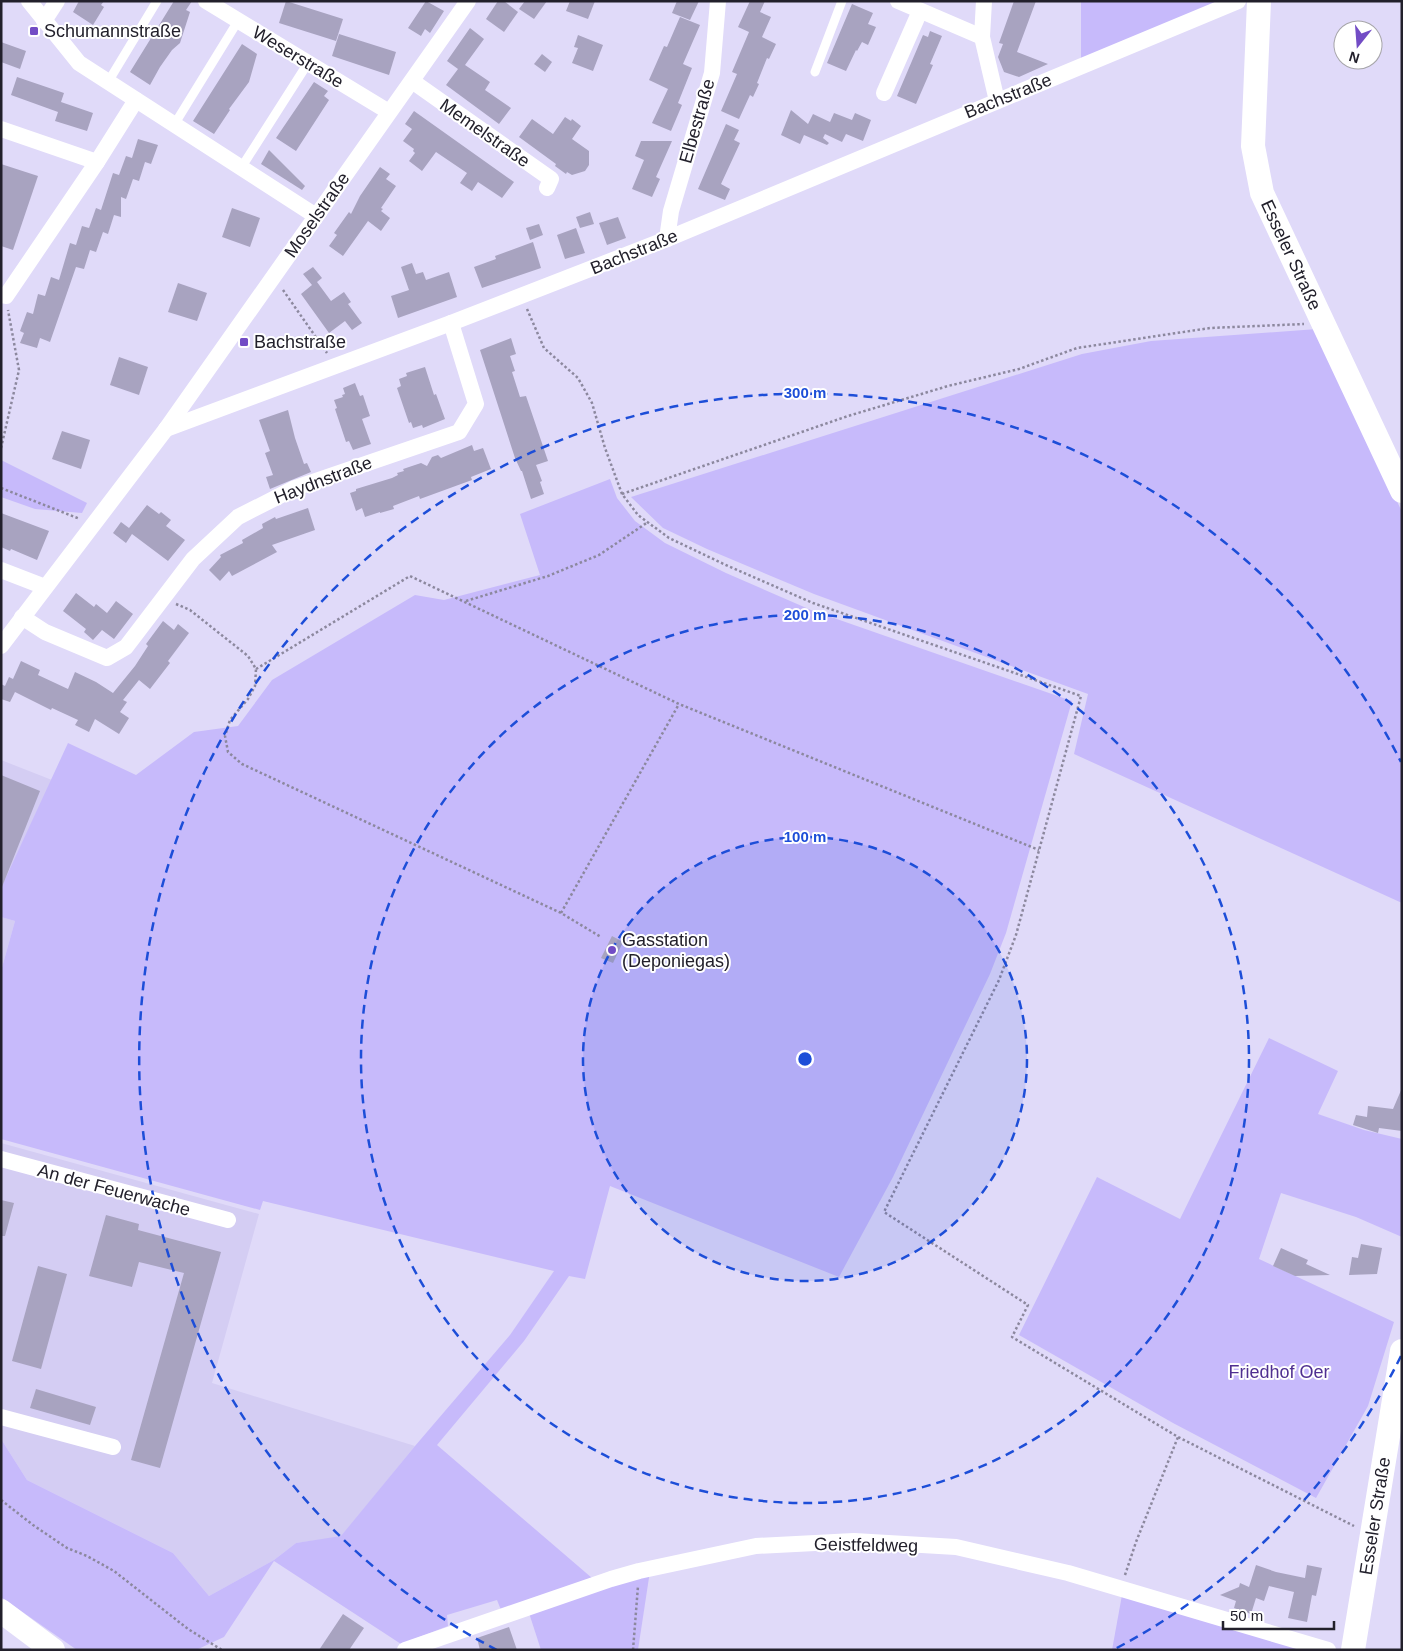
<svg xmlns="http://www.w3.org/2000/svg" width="1403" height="1651" font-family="Arial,sans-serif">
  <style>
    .built { fill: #d4cdf3 }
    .green { fill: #c7bafb }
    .building { fill: #a8a3c0 }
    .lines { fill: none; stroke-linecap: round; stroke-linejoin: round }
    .path { stroke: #8c889e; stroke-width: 2.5; stroke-dasharray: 2.5 2.5; stroke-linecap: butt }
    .service { stroke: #fff; stroke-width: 9 }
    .minor { stroke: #fff; stroke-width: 16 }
    .secondary { stroke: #fff; stroke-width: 24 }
    .ring { fill: none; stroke: #1d4ed8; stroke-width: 2.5; stroke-dasharray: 9 6 }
    .poi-dot { fill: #724cc5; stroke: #fff; stroke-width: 2 }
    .labels { text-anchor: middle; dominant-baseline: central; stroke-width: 4; stroke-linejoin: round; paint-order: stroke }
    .poi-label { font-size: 18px; fill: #22202b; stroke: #fff; text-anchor: start }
    .street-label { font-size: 18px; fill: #22202b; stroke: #fff }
    .park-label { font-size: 18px; fill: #4f2f91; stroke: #fff }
    .centre { fill: #1d4ed8; stroke: #fff; stroke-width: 2.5 }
    .ring-label { font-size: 15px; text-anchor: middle; font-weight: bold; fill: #1d4ed8; stroke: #fff; stroke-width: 4; stroke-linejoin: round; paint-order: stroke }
  </style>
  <rect width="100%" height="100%" fill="#e0daf9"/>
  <g class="built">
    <path d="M1,760L52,780L1,888Z"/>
    <path d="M1,917L15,921L1,971Z"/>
    <path d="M1,1143L259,1214L212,1383L415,1446L341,1537L296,1543L274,1560L209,1596L173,1553L27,1480L1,1439Z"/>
  </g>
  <g class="green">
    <path d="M1081,1H1222L1081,60Z"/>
    <path d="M1317,329L1402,512V903L1074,754L1088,694L814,594L707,549L663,528L631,497L1082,354L1151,341Z"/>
    <path d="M1,460L87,503L82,513L35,509L1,497Z"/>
    <path d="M610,479L617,498L635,521L665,543L726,573L811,610L1072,701L1006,933L990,974L893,1177L839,1277L610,1186L585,1279L569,1276L524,1341L437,1445L592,1578L501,1610L497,1600L447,1615L448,1626L401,1644L274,1561L224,1637L196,1650H77L1,1597V1439L27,1480L173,1553L209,1596L274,1560L296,1543L341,1536L415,1446L510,1335L554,1271L263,1201L260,1210L1,1139V971L15,921L1,917V888L68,743L136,775L194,732L238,726L272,680L415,595L444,600L540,575L520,514Z"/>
    <path d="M1269,1038L1338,1071L1318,1114L1364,1130L1402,1139V1237L1356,1217L1281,1193L1259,1259L1394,1322L1368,1406L1316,1498L1173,1423L1019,1335L1097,1177L1180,1219Z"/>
    <path d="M650,1571L638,1650H541L529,1613Z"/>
    <path d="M1122,1595L1305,1650H1112Z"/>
  </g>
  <g class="building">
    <path d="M79,1H104L101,5L104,7L93,25L73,12Z"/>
    <path d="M174,1H192L186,10L190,12L180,43L172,50L160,67L150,85L130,72Z"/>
    <path d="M286,1L343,19L336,41L279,23Z"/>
    <path d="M426,1L444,11L430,33L425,29L421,36L408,28Z"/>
    <path d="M498,1H504L518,12L504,32L486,19Z"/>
    <path d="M525,1H547L534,19L519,9Z"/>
    <path d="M570,1H595L588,19L566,11Z"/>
    <path d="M677,1H699L690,20L672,13Z"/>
    <path d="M750,1H765L760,12L771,17L762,37L776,44L769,59L767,58L757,83L759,84L753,97L750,95L739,119L721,111L737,74L732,72L749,32L738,27Z"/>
    <path d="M1014,1H1036L1017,52L1048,64L1019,77L1004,72L998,57L1003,44L999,43Z"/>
    <path d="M852,4L873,13L868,24L876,27L868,45L862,42L857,51L856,50L846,71L827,63Z"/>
    <path d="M680,17L700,25L683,64L692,68L678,103L682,105L671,131L652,123L668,89L649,80L664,46L667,47Z"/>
    <path d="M470,28L484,39L465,65L490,82L485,90L511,108L499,124L446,85L458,69L447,61Z"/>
    <path d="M930,31L942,36L930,64L933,65L916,104L897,96L923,35L928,37Z"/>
    <path d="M339,34L396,52L389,75L332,56Z"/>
    <path d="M578,35L603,45L593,71L572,63L578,48L574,47Z"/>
    <path d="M1,42L26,51L20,69L1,62Z"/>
    <path d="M242,44L257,54L249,82L229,109L230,110L214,134L193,121Z"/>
    <path d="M542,54L552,62L545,72L534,64Z"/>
    <path d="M17,77L64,93L61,102L93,113L87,131L55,121L58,112L11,95Z"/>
    <path d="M314,82L328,91L324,96L329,100L296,151L276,138Z"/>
    <path d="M791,110L808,124L813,114L830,122L834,113L852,120L855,113L871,120L863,141L846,134L842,142L825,134L823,138L829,143L827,145L804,135L800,144L781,135Z"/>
    <path d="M414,111L514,182L502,198L478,182L472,191L460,183L467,173L436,152L422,171L409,161L415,153L413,151L414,149L403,141L412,129L405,124Z"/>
    <path d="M565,117L571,121L572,119L581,126L572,139L589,151V165L585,171L572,175L567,172L566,174L555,166L556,164L519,137L532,119L553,134Z"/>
    <path d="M726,124L739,130L734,140L740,143L721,184L730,189L725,200L698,189Z"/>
    <path d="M138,139L158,145L151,164L145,162L139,181L133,179L126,199L121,197V217L114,215L108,234L103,232L96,252L90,250L84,269L76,267L50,342L40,338L37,348L20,343L24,333L20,331L27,312L33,314L38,294L45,296L51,277L59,280L70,243L76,245L82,226L89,228L96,208L101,210L113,173L119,175L126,156L132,158Z"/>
    <path d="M641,141H672L656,177L660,179L652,197L632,189L644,160L635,156Z"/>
    <path d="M269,150L305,186L302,190L261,164Z"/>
    <path d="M1,164L38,176L13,250L1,246Z"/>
    <path d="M380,167L390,174L386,179L396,186L381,208L383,209L381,211L390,218L381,231L368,221L343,256L329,246L337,235L334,233L349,212L351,214L360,196Z"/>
    <path d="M232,208L260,218L250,247L222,237Z"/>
    <path d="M590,212L594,224L580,228L576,217Z"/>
    <path d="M618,217L626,238L607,245L599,223Z"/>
    <path d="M539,224L543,235L530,240L526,228Z"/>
    <path d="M576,228L585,253L565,259L557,235Z"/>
    <path d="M533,242L541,268L482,288L474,267L496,259L495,256Z"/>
    <path d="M412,263L416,274L423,272L426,280L449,272L457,297L398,318L391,296L409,290L401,267Z"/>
    <path d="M313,267L322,278L317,282L331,301L344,292L351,302L348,304L362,323L352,330L345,321L329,333L301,294L312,285L303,274Z"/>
    <path d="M178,283L207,293L197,321L168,312Z"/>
    <path d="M511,338L516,354L510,356L515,371L512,372L520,397L526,396L548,461L536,465L542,481L540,482L544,494L531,499L522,471H521L515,458L480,350Z"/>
    <path d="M119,357L148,367L139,395L110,385Z"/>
    <path d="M425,367L434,395L436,394L445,419L423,428L422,425L413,428L411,422L409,423L397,388L401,386L399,379L407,376L406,373Z"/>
    <path d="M355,383L360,396L363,395L370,416L362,419L371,444L353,450L349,441L346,442L335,409L337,408L334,400L343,397L342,395L345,394L343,388Z"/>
    <path d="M288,410L295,438L304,464L307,463L311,472L270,489L266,477L273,475L265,453L270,451L259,420Z"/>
    <path d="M62,431L90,440L81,469L52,459Z"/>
    <path d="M472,445L474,451L483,448L491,469L471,477L472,480L420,499L419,496L393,506L394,509L380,513V512L365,517L362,508L356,511L350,493L356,491V489L392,478L398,475L397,473L404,471L403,469L421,463L427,466L432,457L438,455L441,458Z"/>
    <path d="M147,505L159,514L161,512L171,520L166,526L185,540L168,561L132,534L126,543L113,533L121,522L129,528Z"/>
    <path d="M308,508L315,530L272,545L277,552L232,576L229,571L220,581L209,570L221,557L220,555L243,543L242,540L263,528L262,524L275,517L276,519Z"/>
    <path d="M1,513L49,531L37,560L11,549L10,551L1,547Z"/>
    <path d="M76,593L94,607L96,604L107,613L116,601L133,614L114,639L102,630L93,640L84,632L86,629L63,611Z"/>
    <path d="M163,621L174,630L178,624L189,633L168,661L170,663L150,689L139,680L123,700L127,702L120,712L129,718L119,734L95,719L89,732L75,725L78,720L52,708L51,710L15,692L10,702L1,699V684L5,686L9,677L13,679L21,661L40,670L38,675L68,689L75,672L96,682L113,693L135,666L148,646L146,644Z"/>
    <path d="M1,775L40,791L2,887L1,886Z"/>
    <path d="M612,936L623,942L613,963L601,958Z"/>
    <path d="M1402,1088V1131L1379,1128L1378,1133L1353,1125L1356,1115L1367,1117L1368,1106L1393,1109Z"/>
    <path d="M1,1200L14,1203L5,1236H1Z"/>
    <path d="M106,1215L139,1224L138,1230L221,1252L160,1468L131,1460L184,1273L139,1262L132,1287L89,1276Z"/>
    <path d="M1361,1244L1382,1248L1377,1274L1349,1275L1352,1257L1358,1258Z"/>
    <path d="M1281,1248L1308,1260L1306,1264L1330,1275L1295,1276L1273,1266Z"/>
    <path d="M38,1266L67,1274L41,1369L12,1361Z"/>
    <path d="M36,1389L96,1407L90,1425L30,1408Z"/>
    <path d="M1256,1565L1276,1572L1305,1578L1307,1565L1322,1568L1316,1596L1312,1595L1307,1622L1288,1618L1294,1592L1269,1586L1264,1601L1256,1598L1251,1614L1234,1608L1236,1601L1220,1595L1239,1587L1240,1583L1249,1587Z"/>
    <path d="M343,1614L364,1628L349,1650H319Z"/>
    <path d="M509,1627L517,1650H480L477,1638Z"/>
  </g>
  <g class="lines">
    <g class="path">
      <path d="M283,290L327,353"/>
      <path d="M527,309L544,348L578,378L592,403L605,448L622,494L638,515L669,538L728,566L813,603L1081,696L1016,935L999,980L884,1212L1028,1305L1012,1337L1178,1437L1354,1526"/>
      <path d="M1,448L19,370L8,310"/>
      <path d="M1,488L80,519"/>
      <path d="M622,494L848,416L948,386L1019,369L1077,348L1210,328L1304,324"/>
      <path d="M466,601L548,576L599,555L648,522"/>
      <path d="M176,604L190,610L248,656L256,669L255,686L248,699L230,720L225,736L228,752L242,764L561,913L601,937"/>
      <path d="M256,669L410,576L679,704L1039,850"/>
      <path d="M561,913L679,704"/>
      <path d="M1,1500L33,1525L67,1548L87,1556L114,1571L188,1629L222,1650"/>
      <path d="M1125,1575L1136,1542L1178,1437"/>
      <path d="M633,1650L638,1586"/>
    </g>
    <g class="service">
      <path d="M815,72L842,1"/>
      <path d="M108,82L157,1"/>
      <path d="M174,125L238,21"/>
      <path d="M241,168L308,63"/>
    </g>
    <g class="minor">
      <path d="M29,1L79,63L316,216"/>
      <path d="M206,1L389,112"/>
      <path d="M898,1L982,37"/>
      <path d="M984,1L982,37L997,101"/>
      <path d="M44,21L57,1"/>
      <path d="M412,81L551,179L547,188"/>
      <path d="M884,93L920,11"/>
      <path d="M1,129L97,162"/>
      <path d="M667,239L671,211L712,73L718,1"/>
      <path d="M1,295L6,296L97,162L136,100"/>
      <path d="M166,429L451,323L667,239L1238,1"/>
      <path d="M1,570L45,587"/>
      <path d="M22,617L45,632L107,658L126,647L193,559L238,517L295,488L459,432L476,404L451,323"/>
      <path d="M1,646L166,429L468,1"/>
      <path d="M1,1159L228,1220"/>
      <path d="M1,1417L113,1447"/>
      <path d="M405,1650L611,1579L639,1571L756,1546L854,1541L956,1547L1068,1573L1328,1650"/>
    </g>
    <g class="secondary">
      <path d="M1259,1L1253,146L1262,193L1402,491"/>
      <path d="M1,1611L53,1650"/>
      <path d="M1353,1650L1402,1351"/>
    </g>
  </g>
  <circle cx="805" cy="1059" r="222" fill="#1d4ed8" fill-opacity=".12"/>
  <g class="ring">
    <circle cx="805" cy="1059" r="222"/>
    <circle cx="805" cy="1059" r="444"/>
    <path d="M1401 1356A666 666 0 0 1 1113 1650M497 1650A666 666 0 1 1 1401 762"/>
  </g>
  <g class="poi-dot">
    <rect x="29" y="26" width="10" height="10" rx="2.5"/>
    <rect x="239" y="337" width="10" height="10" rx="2.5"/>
    <circle cx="612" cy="950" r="5"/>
  </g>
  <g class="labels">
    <g class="poi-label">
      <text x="44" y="31">Schumannstraße</text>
      <text x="254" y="342">Bachstraße</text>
      <text x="622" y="940">Gasstation<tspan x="622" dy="21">(Deponiegas)</tspan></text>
    </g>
    <g class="street-label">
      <text transform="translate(298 57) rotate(31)">Weserstraße</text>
      <text transform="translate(1008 96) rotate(-22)">Bachstraße</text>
      <text transform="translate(697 121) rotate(-74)">Elbestraße</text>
      <text transform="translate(485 133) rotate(35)">Memelstraße</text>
      <text transform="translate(317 215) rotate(-55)">Moselstraße</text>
      <text transform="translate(634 252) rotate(-22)">Bachstraße</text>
      <text transform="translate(1291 255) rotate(65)">Esseler Straße</text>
      <text transform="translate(323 480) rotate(-21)">Haydnstraße</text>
      <text transform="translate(114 1190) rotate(15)">An der Feuerwache</text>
      <text transform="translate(1375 1516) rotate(-81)">Esseler Straße</text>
      <text transform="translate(866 1545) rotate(1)">Geistfeldweg</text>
    </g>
    <g class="park-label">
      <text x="1279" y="1372">Friedhof Oer</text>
    </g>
  </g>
  <circle cx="805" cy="1059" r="8" class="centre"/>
  <g class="ring-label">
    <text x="805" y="398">300 m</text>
    <text x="805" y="620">200 m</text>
    <text x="805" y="842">100 m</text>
  </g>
  <rect width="1403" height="1651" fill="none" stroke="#22202b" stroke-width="5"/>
  <g transform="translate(1358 45) rotate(197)"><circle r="24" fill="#ffffff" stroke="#a7a6aa"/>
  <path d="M0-4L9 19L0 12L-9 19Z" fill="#724cc5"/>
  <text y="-8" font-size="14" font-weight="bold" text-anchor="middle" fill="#22202b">N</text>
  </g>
  <path d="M1223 1621v8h111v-8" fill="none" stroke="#22202b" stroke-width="2.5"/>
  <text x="1230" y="1621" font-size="15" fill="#22202b" stroke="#ffffff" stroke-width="4" paint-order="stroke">50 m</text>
</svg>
